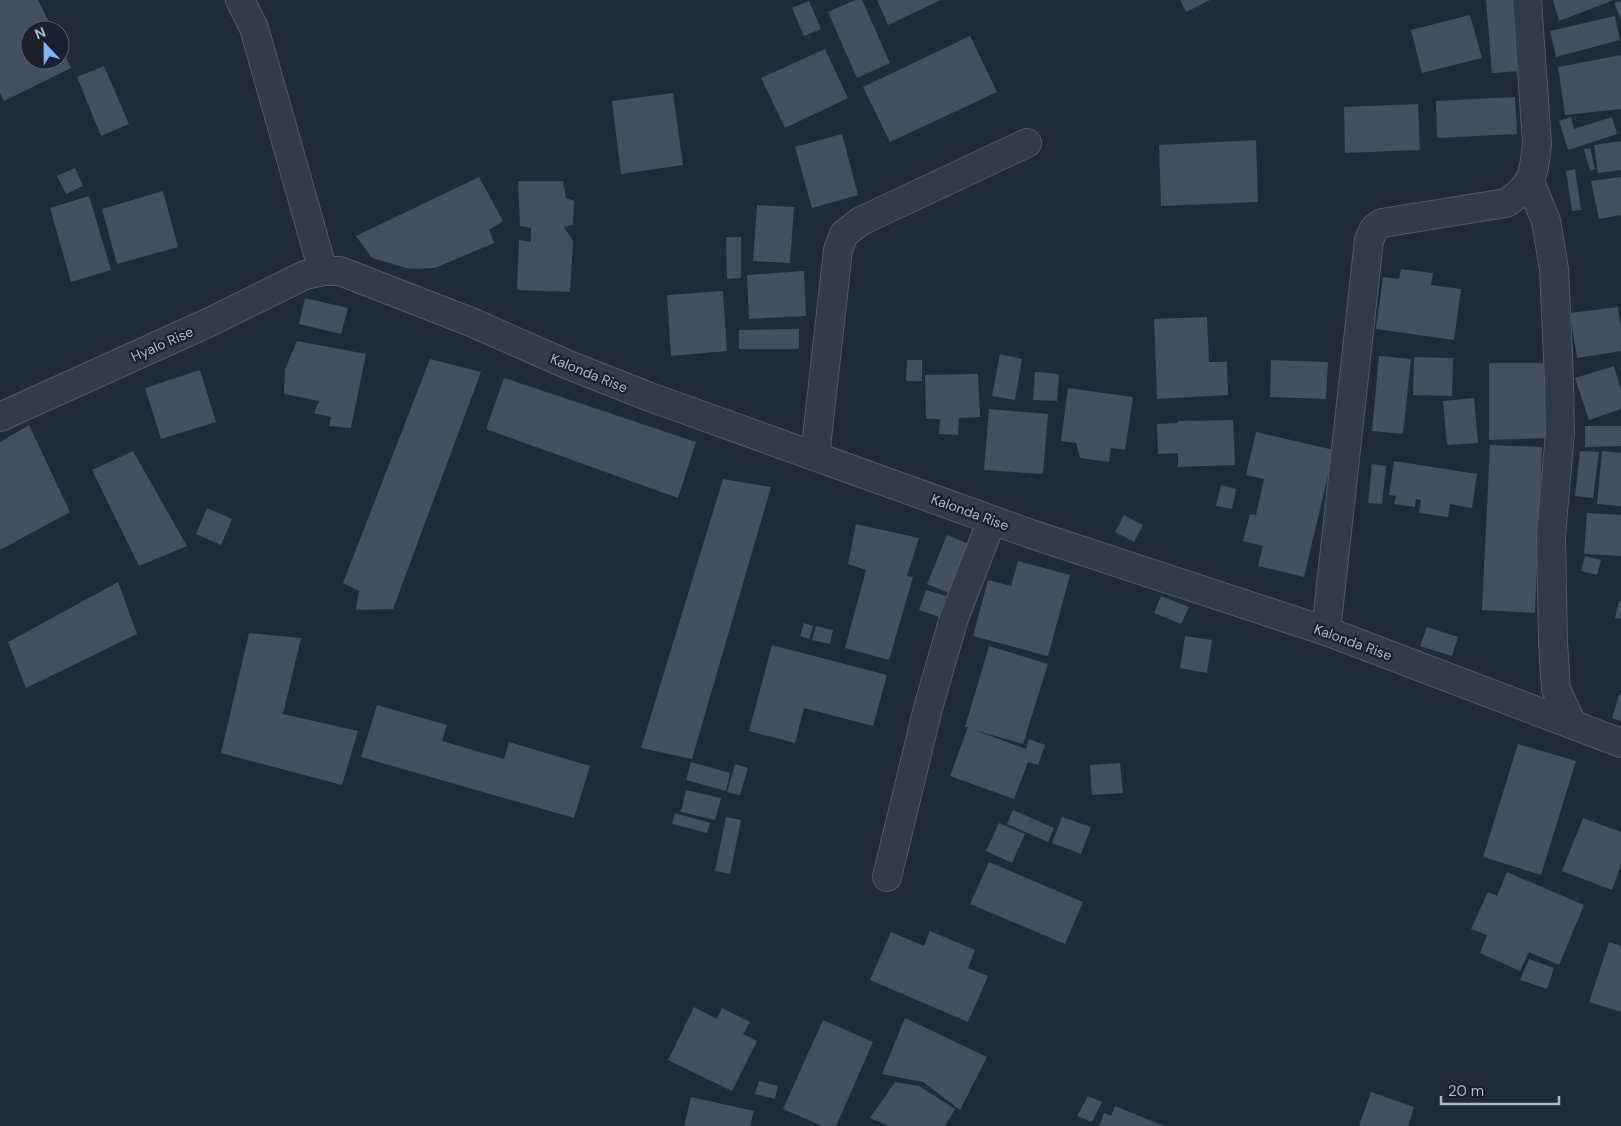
<svg xmlns="http://www.w3.org/2000/svg" width="1621" height="1126" font-family="'DM Sans',sans-serif">
  <style>
    .building { fill: #42505f }
    .lines { fill: none; stroke-linecap: round; stroke-linejoin: round }
    .minor-casing { stroke: #505a66; stroke-width: 30 }
    .minor { stroke: #323c48; stroke-width: 28 }
    .labels { text-anchor: middle; dominant-baseline: central; stroke-width: 4.5; stroke-linejoin: round; paint-order: stroke }
    .street-label { font-size: 14px; fill: #acb7c5; stroke: #18212c }
  </style>
  <rect width="100%" height="100%" fill="#1f2b37"/>
  <g class="building">
    <path d="M0,0H38L53,30H30V60H60V45L71,68L4,101L0,93Z"/>
    <path d="M855,0H862L890,63L857,78L828,12Z"/>
    <path d="M877,0H941L888,25Z"/>
    <path d="M1180,0H1210L1186,12Z"/>
    <path d="M1486,0H1515L1521,71L1492,73Z"/>
    <path d="M1553,0H1614L1559,21Z"/>
    <path d="M809,1L821,29L804,36L792,8Z"/>
    <path d="M1621,1V20L1614,3Z"/>
    <path d="M1470,15L1482,58L1422,73L1411,30Z"/>
    <path d="M1615,16L1620,40L1556,57L1550,31Z"/>
    <path d="M970,36L997,92L890,142L863,87Z"/>
    <path d="M825,49L848,98L785,128L761,78Z"/>
    <path d="M1621,55V109L1565,115L1558,67Z"/>
    <path d="M104,66L129,124L101,136L77,77Z"/>
    <path d="M673,93L683,165L621,174L612,101Z"/>
    <path d="M1515,97L1517,134L1437,138L1436,101Z"/>
    <path d="M1418,104L1420,150L1345,153L1344,107Z"/>
    <path d="M1571,117L1574,129L1612,117L1617,134L1568,150L1559,121Z"/>
    <path d="M842,134L858,195L812,208L795,147Z"/>
    <path d="M1256,140L1258,202L1161,206L1159,145Z"/>
    <path d="M1621,141V170L1598,173L1594,145Z"/>
    <path d="M1590,148L1595,169L1590,171L1584,149Z"/>
    <path d="M75,168L83,186L66,194L57,176Z"/>
    <path d="M1575,169L1581,210L1572,211L1566,171Z"/>
    <path d="M479,177L503,221L489,230L494,243L435,268L410,269L372,258L356,236Z"/>
    <path d="M1621,177V215L1599,219L1591,181Z"/>
    <path d="M518,181H563L566,198L574,201L573,225L564,227L573,241L570,292L517,290L519,240L531,242V228L520,226Z"/>
    <path d="M163,191L178,247L117,264L102,209Z"/>
    <path d="M89,196L111,270L71,282L50,208Z"/>
    <path d="M757,205L794,207L790,263L753,261Z"/>
    <path d="M726,237H741V278L727,279Z"/>
    <path d="M1401,269L1433,273L1431,285L1461,289L1454,340L1376,329L1383,277L1399,279Z"/>
    <path d="M804,271L806,316L749,319L747,275Z"/>
    <path d="M723,291L727,351L671,356L667,295Z"/>
    <path d="M305,298L348,308L341,334L299,324Z"/>
    <path d="M1618,307L1621,330V351L1577,358L1570,313Z"/>
    <path d="M1207,317L1209,362H1227L1228,395L1157,399L1154,319Z"/>
    <path d="M799,329V349H739V330Z"/>
    <path d="M297,341L366,354L351,428L329,426L331,417L314,413L319,401L284,394L285,369Z"/>
    <path d="M1000,354L1022,359L1015,400L992,396Z"/>
    <path d="M1379,356L1411,359L1403,434L1372,431Z"/>
    <path d="M1414,357L1453,358L1452,396L1413,395Z"/>
    <path d="M430,359L481,372L393,609L356,610L359,591L343,583Z"/>
    <path d="M907,360H922V381H906Z"/>
    <path d="M1271,360L1328,362L1326,399L1270,397Z"/>
    <path d="M1489,363H1548L1549,438L1489,440Z"/>
    <path d="M1614,366L1621,390V409L1589,420L1575,378Z"/>
    <path d="M200,370L216,422L161,439L145,388Z"/>
    <path d="M1035,372L1059,374L1057,401L1033,400Z"/>
    <path d="M978,374L980,417L959,418L958,435L939,434L940,419H926L925,375Z"/>
    <path d="M504,378L696,442L678,498L486,429Z"/>
    <path d="M1068,388L1133,397L1125,450L1111,448L1109,462L1080,458L1076,443L1061,441Z"/>
    <path d="M1474,398L1478,443L1447,445L1443,401Z"/>
    <path d="M989,409L1048,414L1043,474L984,470Z"/>
    <path d="M1233,420L1235,465L1178,467V453L1158,454L1157,424L1178,423V421Z"/>
    <path d="M29,425L70,512L0,550V442Z"/>
    <path d="M1585,426H1621V446L1585,447Z"/>
    <path d="M1256,432L1334,450L1304,577L1258,566L1263,546L1243,541L1250,514L1256,515L1264,479L1246,475Z"/>
    <path d="M1490,445L1542,447L1535,613L1482,610Z"/>
    <path d="M133,451L187,546L139,566L92,470Z"/>
    <path d="M1580,451L1599,452L1593,498L1575,496Z"/>
    <path d="M1602,451L1621,453V506L1597,504Z"/>
    <path d="M1394,461L1477,474L1472,508L1450,504L1448,517L1419,513L1421,500L1416,499L1415,507L1394,504L1396,496L1389,495Z"/>
    <path d="M1372,464L1386,466L1382,504L1368,503Z"/>
    <path d="M723,479L771,487L692,759L641,748Z"/>
    <path d="M1221,485L1236,489L1232,509L1216,506Z"/>
    <path d="M207,508L232,519L221,545L196,534Z"/>
    <path d="M1587,513L1621,515V556L1584,554Z"/>
    <path d="M1124,515L1143,525L1134,542L1115,532Z"/>
    <path d="M856,524L919,538L907,576L913,577L889,660L845,648L866,570L848,564Z"/>
    <path d="M947,535L974,546L954,595L927,584Z"/>
    <path d="M1585,556L1601,560L1597,575L1581,571Z"/>
    <path d="M1018,561L1070,575L1048,656L973,636L988,580L1011,586Z"/>
    <path d="M118,582L137,634L26,688L8,642Z"/>
    <path d="M926,590L946,596L939,617L919,610Z"/>
    <path d="M1161,596L1189,607L1181,624L1154,613Z"/>
    <path d="M1619,601H1621V619L1615,618Z"/>
    <path d="M804,623L813,626L809,639L800,636Z"/>
    <path d="M816,626L833,630L830,644L812,640Z"/>
    <path d="M1427,627L1458,637L1452,656L1420,646Z"/>
    <path d="M249,633L301,638L283,714L358,731L342,785L221,753Z"/>
    <path d="M1185,636L1212,640L1207,673L1180,668Z"/>
    <path d="M772,645L887,675L873,726L804,708L795,743L749,731Z"/>
    <path d="M989,646L1048,664L1023,744L974,730L1026,749L1029,739L1045,745L1038,765L1028,762L1014,799L950,776L968,727H965Z"/>
    <path d="M1619,695H1621V721L1612,718Z"/>
    <path d="M377,705L447,725L442,741L504,759L509,742L590,766L574,818L361,757Z"/>
    <path d="M1518,744L1576,761L1541,875L1483,857Z"/>
    <path d="M691,762L730,773L726,791L686,780Z"/>
    <path d="M1120,763L1123,793L1092,795L1090,765Z"/>
    <path d="M735,764L748,768L740,795L727,792Z"/>
    <path d="M686,790L721,798L715,820L681,812Z"/>
    <path d="M1013,810L1054,828L1048,842L1007,824Z"/>
    <path d="M675,813L710,823L707,833L672,824Z"/>
    <path d="M726,817L741,820L730,874L715,871Z"/>
    <path d="M1062,817L1091,827L1081,854L1052,843Z"/>
    <path d="M1583,818L1621,832V865L1612,890L1562,871Z"/>
    <path d="M999,823L1025,834L1012,863L986,851Z"/>
    <path d="M989,862L1083,902L1065,944L970,904Z"/>
    <path d="M1507,872L1584,905L1559,965L1529,952L1520,971L1480,953L1487,935L1471,929L1488,892L1497,896Z"/>
    <path d="M930,931L975,950L968,968L988,976L968,1022L870,980L891,932L924,946Z"/>
    <path d="M1609,942L1621,946V1012L1589,1002Z"/>
    <path d="M1529,959L1554,968L1547,989L1520,980Z"/>
    <path d="M694,1007L717,1019L722,1008L750,1022L743,1034L757,1041L732,1091L668,1060Z"/>
    <path d="M905,1018L987,1057L960,1110L923,1082L882,1074Z"/>
    <path d="M823,1020L873,1042L836,1126H822L783,1109Z"/>
    <path d="M759,1081L778,1086L775,1099L755,1094Z"/>
    <path d="M895,1082L919,1086L955,1109L945,1126H889L870,1118Z"/>
    <path d="M1371,1092L1414,1107L1408,1126H1359Z"/>
    <path d="M1088,1096L1102,1102L1092,1122L1077,1116Z"/>
    <path d="M691,1097L754,1111L750,1126H684Z"/>
    <path d="M1115,1106L1164,1126H1099L1104,1113L1111,1116Z"/>
  </g>
  <g class="lines">
    <defs>
      <g id="minor">
        <path d="M240,0L254,28L323,271"/>
        <path d="M1530,182L1546,221L1554,269L1559,379L1560,433L1551,536L1553,642L1556,689L1572,724"/>
        <path d="M0,417L212,321L305,275L323,271H340L471,322L571,366L650,397L1031,534L1326,631L1621,743"/>
        <path d="M815,456L838,250L844,234L861,221L1027,143"/>
        <path d="M1326,631L1369,240L1374,229L1382,223L1506,203C1533,185 1534,174 1537,143L1527,0"/>
        <path d="M887,877L928,708L954,618L992,520"/>
      </g>
    </defs>
    <use href="#minor" class="minor-casing"/>
    <use href="#minor" class="minor"/>
  </g>
  <g class="labels">
    <g class="street-label">
      <text transform="translate(162 344) rotate(-24)">Hyalo Rise</text>
      <text transform="translate(589 373) rotate(22)">Kalonda Rise</text>
      <text transform="translate(970 512) rotate(20)">Kalonda Rise</text>
      <text transform="translate(1353 642) rotate(20)">Kalonda Rise</text>
    </g>
  </g>
  <g transform="translate(45 45) rotate(338)"><circle r="24" fill="#18212c" stroke="#535d69"/>
  <path d="M0-4L9 19L0 12L-9 19Z" fill="#7bb4fb"/>
  <text y="-8" font-size="14" font-weight="bold" text-anchor="middle" fill="#acb7c5">N</text>
  </g>
  <path d="M1441 1096v8h118v-8" fill="none" stroke="#acb7c5" stroke-width="2.5"/>
  <text x="1448" y="1096" font-size="15" fill="#acb7c5" stroke="#18212c" stroke-width="4" paint-order="stroke">20 m</text>
</svg>
